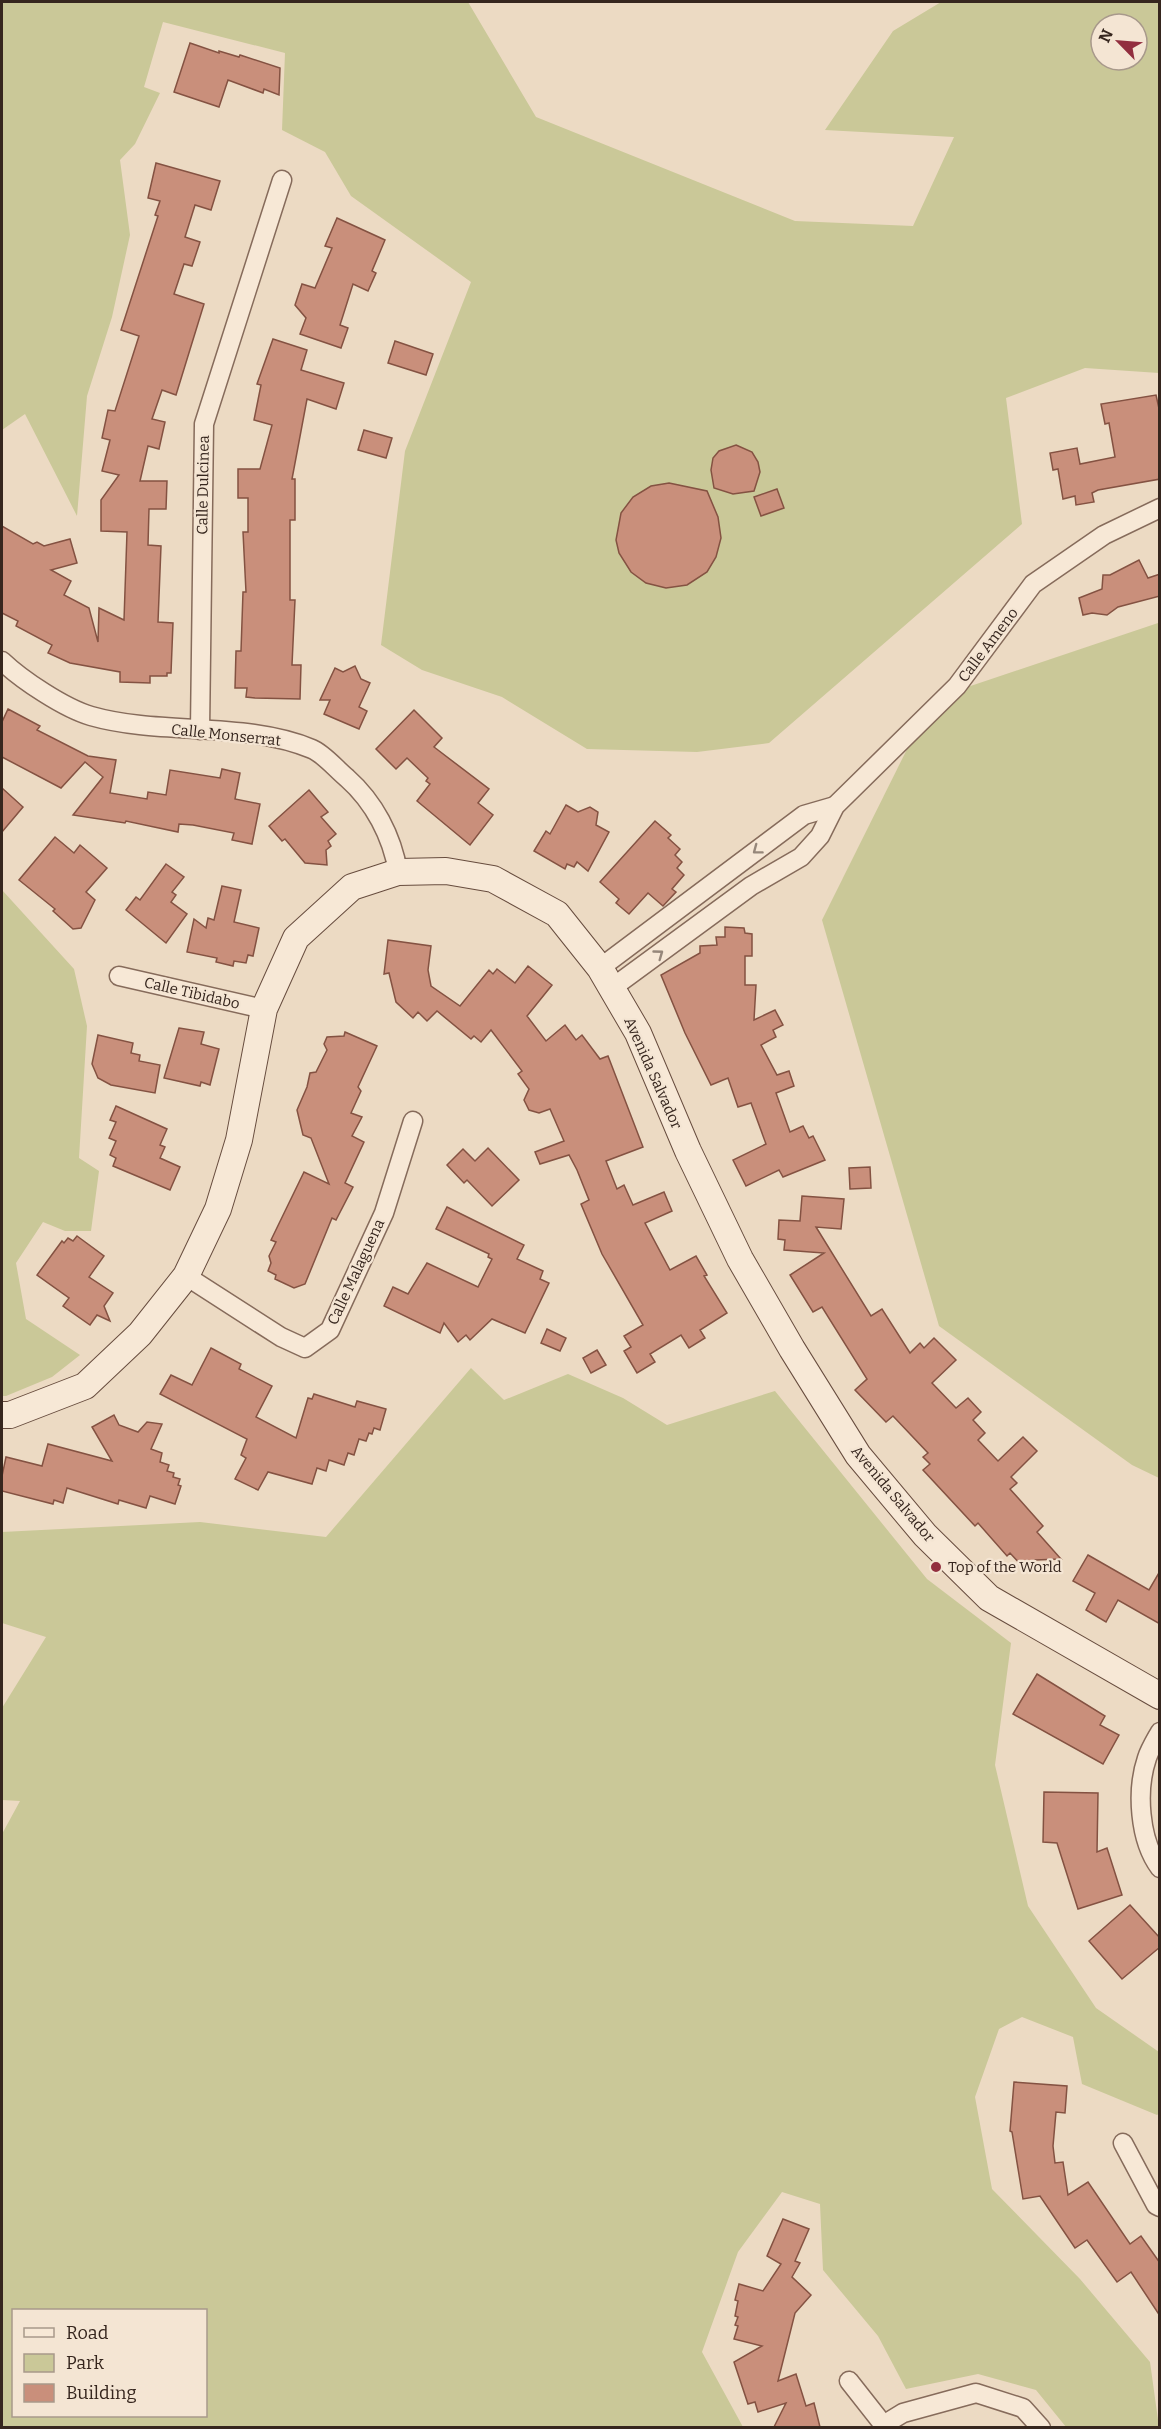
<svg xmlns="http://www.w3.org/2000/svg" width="1161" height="2429" font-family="Bitter,serif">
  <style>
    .green { fill: #cac898; fill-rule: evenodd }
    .building { fill: #c98f7b; stroke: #845242; stroke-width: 1.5 }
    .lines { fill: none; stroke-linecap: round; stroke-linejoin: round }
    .street-casing { stroke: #866b5b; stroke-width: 21 }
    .secondary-casing { stroke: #674c3e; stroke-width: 28 }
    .street { stroke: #f7e8d6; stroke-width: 18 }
    .secondary { stroke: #f7e8d6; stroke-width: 26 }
    .oneway { stroke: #96877a }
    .poi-dot { fill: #922e3e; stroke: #f4e5d3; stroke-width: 2 }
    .labels { text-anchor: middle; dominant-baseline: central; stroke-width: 4.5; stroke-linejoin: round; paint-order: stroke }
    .street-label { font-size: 15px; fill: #36261e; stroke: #f4e5d3 }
    .poi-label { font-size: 15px; fill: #36261e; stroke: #f4e5d3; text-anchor: start }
  </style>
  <rect width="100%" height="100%" fill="#ecdac3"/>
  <g class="green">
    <path d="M2,2H468L536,117L795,221L913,226L954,137L825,130L893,31L941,2H1159V373L1085,368L1006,398L1022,524L769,743L697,752L587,749L502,697L422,670L381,645L405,451L471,282L351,196L325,152L282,130L285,53L163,22L144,87L160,93L135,144L120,160L130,235L112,317L87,396L77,516L25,414L2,430ZM1101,24H1137V60H1101Z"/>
    <path d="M1158,623L1159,624V1478L1132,1465L939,1326L822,920L932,699Z"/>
    <path d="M2,890L74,969L87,1026L79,1158L99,1171L91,1231H65L43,1222L16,1263L26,1319L80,1355L52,1377L6,1396H2Z"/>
    <path d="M471,1368L504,1400L568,1374L623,1398L667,1425L775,1391L927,1579L1011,1643L995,1765L1028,1906L1096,2008L1159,2052L1160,2113L1157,2115L1082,2084L1073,2037L1022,2017L999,2029L975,2097L992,2189L1080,2279L1150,2362L1159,2427H1066L1036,2390L978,2374L906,2389L878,2336L823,2270L820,2204L782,2192L738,2252L702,2352L743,2427H2V1834L20,1801L2,1800V1708L46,1637L2,1623V1532L200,1522L326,1537ZM206,2310V2416H14V2310Z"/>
  </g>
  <g class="building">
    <path d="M190,43L219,53V51L239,57L240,55L280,68L279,95L264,89L263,93L228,80L219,107L174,92Z"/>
    <path d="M156,163L220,181L211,210L195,205L185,237L200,242L192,266L184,264L174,294L204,304L176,395L162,390L152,419L165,422L159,449L148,446L140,481H167L166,509H149L148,545L161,546L158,622L173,623L171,673H167V676H150V683L120,682V672L70,663L48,653L52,645L16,626L18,621L2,613V526L33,544L37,542L44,546L70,539L77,563L51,570L71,581L64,595L89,608L98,642L99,608L124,620L127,532L101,531V500L119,475L102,471L110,440L102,438L108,410L115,411L139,336L121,330L158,216L155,215L160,201L148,198Z"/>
    <path d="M337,218L385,240L372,271L376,273L368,291L353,284L340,325L348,328L341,348L300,334L306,318L295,305L302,284L315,288L332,248L325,246Z"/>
    <path d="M273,339L307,350L301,370L344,383L336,409L307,399L292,479H295V520H290V600H295L292,665H301L300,699L255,698L246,697L247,688H235L236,651H241L243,592H246L243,532H248V498H238V469H260L272,425L254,420L261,385L257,384Z"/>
    <path d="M395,341L433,354L426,375L388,363Z"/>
    <path d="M1156,395L1160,413V479L1098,490L1092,493L1094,502L1076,505L1075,496L1063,499L1058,469L1053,470L1050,453L1077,448L1080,464L1115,457L1109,423L1105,424L1101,404Z"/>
    <path d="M364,430L392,438L386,458L358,450Z"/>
    <path d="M736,445L752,452L758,462L760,472L754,491L733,494L714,488L711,470L713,458L719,451Z"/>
    <path d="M669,483L707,491L718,517L721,538L716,557L707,572L687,585L666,588L646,583L631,572L619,553L616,540L621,513L633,497L651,486Z"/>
    <path d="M777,489L784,508L761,516L754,497Z"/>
    <path d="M1139,560L1148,578L1160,574V596L1118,607L1107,615L1092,613L1083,615L1079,598L1102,589L1103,575H1110Z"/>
    <path d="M355,666L361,679L370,683L359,707L367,711L359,729L324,714L330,700H320L335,668L343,672Z"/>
    <path d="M8,709L40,726L37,730L88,756L116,760L110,793L147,799L148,792L166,795L170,770L220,778L222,769L240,773L235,799L260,804L252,844L232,840L234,833L193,825L179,824L178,832L126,821L125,823L73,815L103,777L85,762L61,788L2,757V722Z"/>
    <path d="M414,710L442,738L434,747L489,789L478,803L493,815L470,845L417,801L430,784L426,781L428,778L407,758L396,769L376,749Z"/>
    <path d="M2,788L23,807L2,832Z"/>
    <path d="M309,790L328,812L321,817L336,834L328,841L331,846L326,850L327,865L305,863L285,839L282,841L269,826Z"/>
    <path d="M566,805L578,812L590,807L598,812L596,825L609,832L588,871L577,862L574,867L567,864L565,869L534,851L546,831L550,834Z"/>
    <path d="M655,821L671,835L668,838L680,849L675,855L682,862L677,868L684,875L672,889L676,892L663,906L648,893L629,914L616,903L619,899L600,882Z"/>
    <path d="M55,837L74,853L80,845L107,868L86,892L95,900L81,928L73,929L53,911L55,909L19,880Z"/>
    <path d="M166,864L184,877L172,892L176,895L171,902L187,914L166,943L126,910L136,897L140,900Z"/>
    <path d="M222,886L241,890L234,922L259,928L253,956L248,955L246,963L234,961L233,966L216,962L217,958L187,952L194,919L206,928L208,918L214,920Z"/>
    <path d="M725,927L744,928L745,933L752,934V956H745V985H756L754,1020L775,1010L783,1025L773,1030L776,1037L761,1045L777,1075L789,1071L794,1086L776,1093L790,1132L803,1126L809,1138L813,1136L825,1160L783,1177L779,1170L746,1186L733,1160L766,1144L751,1103L738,1107L728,1078L711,1085L685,1033L661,975L700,953V946L717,945L716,937H725Z"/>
    <path d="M388,940L431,946L428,970L431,986L460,1006L489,970L493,974L497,969L515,983L528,966L552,985L527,1016L546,1041L565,1025L576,1040L582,1035L600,1059L608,1056L643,1147L606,1161L617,1189L624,1185L633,1205L664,1192L672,1211L645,1223L670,1270L696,1256L707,1275L704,1276L727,1313L700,1330L705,1338L689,1348L681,1335L650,1354L655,1362L637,1373L624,1351L631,1347L624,1336L643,1325L602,1254L581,1204L589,1200L577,1170L569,1155L540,1164L535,1152L564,1141L550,1109L539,1113L529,1110L524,1100L529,1089L518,1074L522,1071L491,1030L481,1042L474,1036L471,1039L437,1011L427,1021L418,1012L413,1018L396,1002L389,973L384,974Z"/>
    <path d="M179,1028L204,1032L201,1044L219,1049L210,1085L201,1082L200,1086L164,1078Z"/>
    <path d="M345,1032L377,1046L358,1087L361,1091L351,1113L362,1117L352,1136L364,1142L345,1183L353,1187L336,1220L332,1218L305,1284L294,1288L275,1279L276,1275L268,1271L271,1263L269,1256L276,1242L271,1240L304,1172L329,1184L311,1138L303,1135L297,1110L307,1087L310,1073L316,1072L327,1050L324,1044L327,1037L344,1036Z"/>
    <path d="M98,1035L133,1043L131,1053L140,1055L139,1061L160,1065L155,1093L111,1085L98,1078L92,1064Z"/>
    <path d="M116,1106L167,1129L160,1145L165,1147L160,1158L180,1167L170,1190L113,1166L116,1158L110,1155L116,1141L109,1138L116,1122L110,1120Z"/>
    <path d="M488,1148L519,1180L492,1206L467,1180L464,1183L447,1165L463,1149L475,1161Z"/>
    <path d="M870,1167L871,1188L850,1189L849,1168Z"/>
    <path d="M802,1196L844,1199L841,1229L816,1227L871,1316L882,1309L910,1353L920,1343L924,1348L934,1338L956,1360L932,1383L956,1408L968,1398L981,1412L973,1420L985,1433L978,1440L998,1461L1023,1437L1037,1451L1011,1477L1017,1483L1010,1489L1043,1526L1037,1532L1061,1559L1035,1560L1025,1569L1010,1553L1007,1556L978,1523L975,1526L923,1470L930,1464L923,1457L928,1453L893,1416L886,1422L855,1390L867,1379L822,1307L813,1312L790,1275L824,1253L784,1250L785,1240L778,1239L779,1220L800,1221Z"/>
    <path d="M447,1207L524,1245L517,1259L543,1271L540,1279L549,1283L525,1333L492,1319L470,1340L466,1335L458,1342L444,1323L440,1333L384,1306L393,1287L408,1294L427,1263L478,1287L492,1259L488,1257L489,1254L436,1229Z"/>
    <path d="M77,1236L104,1256L89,1277L113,1293L104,1306L110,1321L97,1315L90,1325L63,1306L69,1298L37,1275L62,1241L64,1243L68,1238L73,1241Z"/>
    <path d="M547,1329L566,1338L560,1351L541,1343Z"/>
    <path d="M211,1348L241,1364L239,1369L272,1386L256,1417L296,1438L308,1398L312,1399L314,1394L355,1407L357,1401L386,1409L380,1430L374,1428L372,1434L369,1433L366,1441L359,1439L354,1455L348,1453L344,1465L329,1460L326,1471L317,1468L312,1484L268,1472L258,1490L235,1479L246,1458L241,1455L247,1439L160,1394L171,1375L192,1385Z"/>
    <path d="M597,1350L606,1365L591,1373L583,1358Z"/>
    <path d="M114,1415L119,1425L138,1432L147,1422L162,1424L151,1449L162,1453L160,1462L169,1465L167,1471L174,1473L173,1477L180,1479L178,1485L181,1486L175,1504L150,1496L146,1508L119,1500L118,1504L67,1488L63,1503L54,1500L53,1504L2,1491V1476L6,1457L42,1466L48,1444L112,1461L92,1427Z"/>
    <path d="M1088,1555L1149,1590L1160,1571V1624L1118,1600L1106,1622L1086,1610L1095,1593L1073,1581Z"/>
    <path d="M1037,1674L1105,1716L1100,1725L1119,1735L1103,1764L1013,1714Z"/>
    <path d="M1044,1792L1098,1793L1097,1852L1107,1848L1122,1895L1078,1909L1057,1843L1043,1842Z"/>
    <path d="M1130,1905L1160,1938V1947L1122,1979L1089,1941Z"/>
    <path d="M1014,2082L1067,2086L1065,2113L1056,2112L1053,2146L1055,2163L1063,2162L1068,2195L1088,2182L1130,2244L1141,2236L1160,2263V2316L1131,2272L1117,2282L1087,2240L1075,2248L1040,2196L1023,2199L1012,2132L1010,2131Z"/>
    <path d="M783,2219L809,2229L795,2261L800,2263L792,2277L811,2295L795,2313L778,2381L796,2374L806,2406L814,2403L820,2427H774L786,2403L758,2412L755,2402L748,2404L734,2362L762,2346L734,2339L738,2326L735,2325L738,2317L735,2316L738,2301L735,2300L739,2284L763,2291L781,2264L767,2256Z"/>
  </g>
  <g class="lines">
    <defs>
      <g id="street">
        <path d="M2,661C22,680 64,708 91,716C161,736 246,721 312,749C324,754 336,769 347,778C374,802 392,836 398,872"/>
        <path d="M200,730L204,424L282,180"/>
        <path d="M600,968L804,815L835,806"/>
        <path d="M119,976L264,1009"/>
        <path d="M612,988L751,886L801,857L820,836L835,806L957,686L1033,584L1104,535L1160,508"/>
        <path d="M186,1276L281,1337L305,1348L330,1330L384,1213L413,1121"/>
        <path d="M1160,1732C1155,1741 1150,1749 1147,1758C1136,1790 1139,1840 1160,1868"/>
        <path d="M1123,2143L1156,2205L1160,2207"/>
        <path d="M849,2381L886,2428"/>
        <path d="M885,2424L903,2413L976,2393L1023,2408L1041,2428"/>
      </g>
      <path id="secondary" d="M2,1415H10L85,1386L140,1334L186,1276L218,1209L239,1140L264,1009L296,938L352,887L398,872L446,871L493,879L557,914L600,968L638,1033L688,1151L740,1259L792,1349L858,1455L925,1535L989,1598L1160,1696"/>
    </defs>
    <use href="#street" class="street-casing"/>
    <use href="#secondary" class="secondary-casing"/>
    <use href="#street" class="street"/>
    <use href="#secondary" class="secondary"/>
  </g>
  <defs><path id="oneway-chevron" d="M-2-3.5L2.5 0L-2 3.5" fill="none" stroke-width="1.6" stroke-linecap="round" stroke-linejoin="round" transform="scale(1.5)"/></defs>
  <g class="oneway">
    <use href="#oneway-chevron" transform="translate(757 850) rotate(143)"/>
    <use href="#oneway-chevron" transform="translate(659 954) rotate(-36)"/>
  </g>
  <circle class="poi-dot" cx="936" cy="1567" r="6"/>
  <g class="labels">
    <g class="street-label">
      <text transform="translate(203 485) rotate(-89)">Calle Dulcinea</text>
      <text transform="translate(988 645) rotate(-53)">Calle Ameno</text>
      <text transform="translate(226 735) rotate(6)">Calle Monserrat</text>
      <text transform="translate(192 993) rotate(13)">Calle Tibidabo</text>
      <text transform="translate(653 1073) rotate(66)">Avenida Salvador</text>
      <text transform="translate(356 1272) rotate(-65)">Calle Malaguena</text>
      <text transform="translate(893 1494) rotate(50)">Avenida Salvador</text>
    </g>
    <g class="poi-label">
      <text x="948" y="1567">Top of the World</text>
    </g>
  </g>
  <rect width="1161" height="2429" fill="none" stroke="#36261e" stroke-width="6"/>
  <rect x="12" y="2309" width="195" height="108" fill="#f4e5d3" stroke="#a8998b" stroke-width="1.5"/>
  <rect x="24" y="2328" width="30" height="9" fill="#f7e8d6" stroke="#a8998b" stroke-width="1.5"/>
  <text x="66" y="2339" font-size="18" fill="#36261e">Road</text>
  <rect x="24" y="2354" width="30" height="18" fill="#cac898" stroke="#a8998b" stroke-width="1.5"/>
  <text x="66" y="2369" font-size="18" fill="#36261e">Park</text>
  <rect x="24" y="2384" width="30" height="18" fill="#c98f7b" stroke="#a8998b" stroke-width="1.5"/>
  <text x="66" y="2399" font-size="18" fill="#36261e">Building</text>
  <g transform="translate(1119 42) rotate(295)"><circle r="28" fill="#f4e5d3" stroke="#a8998b" stroke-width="1.5"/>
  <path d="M0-4.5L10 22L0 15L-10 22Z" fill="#922e3e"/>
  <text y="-9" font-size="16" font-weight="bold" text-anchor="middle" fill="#36261e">N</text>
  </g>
</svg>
